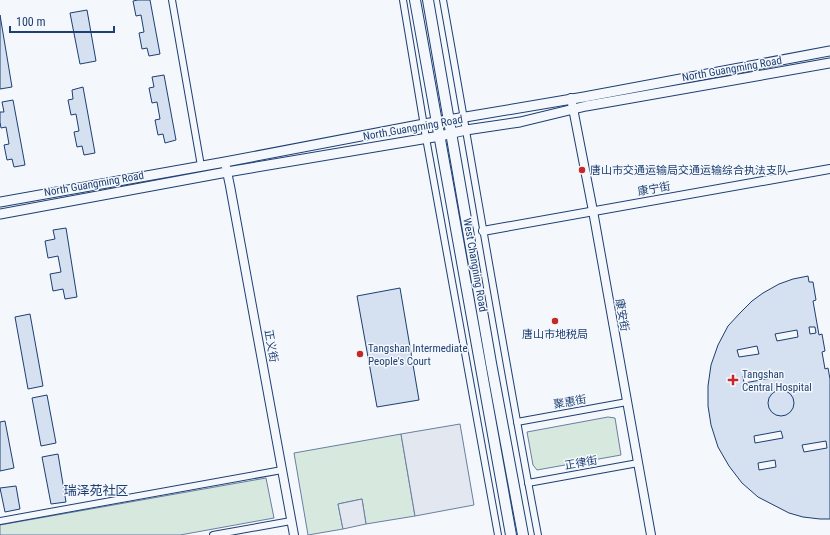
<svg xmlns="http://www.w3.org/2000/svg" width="830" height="535" font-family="'Roboto Condensed','Noto Sans SC',sans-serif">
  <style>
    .green { fill: #d7e8df; stroke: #687fa3 }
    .parking { fill: #e3e8f0; stroke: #687fa3 }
    .building { fill: #d5e0f0; stroke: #1d3f73; fill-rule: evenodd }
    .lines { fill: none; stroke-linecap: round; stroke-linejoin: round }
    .minor-casing { stroke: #1d3f73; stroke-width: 8 }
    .tertiary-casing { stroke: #1d3f73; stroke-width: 10 }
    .secondary-casing { stroke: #1d3f73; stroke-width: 11 }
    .primary-casing { stroke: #1d3f73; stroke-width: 12 }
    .minor { stroke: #f4f7fb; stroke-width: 6 }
    .tertiary { stroke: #f4f7fb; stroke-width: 8 }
    .secondary { stroke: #f4f7fb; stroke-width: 9 }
    .primary { stroke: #f4f7fb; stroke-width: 10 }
    .poi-dot { fill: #c62828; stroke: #f4f7fb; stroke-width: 1.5 }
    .labels { text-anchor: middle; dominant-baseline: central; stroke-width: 3; stroke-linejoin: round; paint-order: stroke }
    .street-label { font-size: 11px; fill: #1d3f73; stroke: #f4f7fb }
    .poi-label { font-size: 11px; fill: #1d3f73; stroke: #f4f7fb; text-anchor: start }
    .quarter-label { font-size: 13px; fill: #1d3f73; stroke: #f4f7fb }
  </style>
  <rect width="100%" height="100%" fill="#f4f7fb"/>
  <g class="green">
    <path d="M608,417L615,418L621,455L537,470L533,465L527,432Z"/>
    <path d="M401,434L415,516L366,524L362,499L338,504L343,529L308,535L294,453Z"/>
    <path d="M266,478L274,518L180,535H0V525Z"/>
  </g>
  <g class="parking">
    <path d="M460,424L474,505L415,516L401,434Z"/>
    <path d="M362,499L366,524L343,529L338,504Z"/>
  </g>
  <g class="building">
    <path d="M138,0H150L160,54L149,56L147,48L142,49L139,33L144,32L141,15L136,16L133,1Z"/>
    <path d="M87,10L96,61L80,64L70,13Z"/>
    <path d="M0,15L12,87L0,89Z"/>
    <path d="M164,75L176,140L165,143L163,134L158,135L155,120L160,119L157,102L152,103L149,88L154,87L152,77Z"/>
    <path d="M83,87L95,153L84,155L82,146L77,147L74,132L79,131L76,114L71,115L68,100L73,99L72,90Z"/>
    <path d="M13,100L25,165L14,167L12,159L7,160L4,145L9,144L6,127L1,128L0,122V112H4L2,102Z"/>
    <path d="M66,228L77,297L65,299L63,289L53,291L50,274L61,272L58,256L48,258L45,241L55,239L53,230Z"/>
    <path d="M808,276L809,282H813L816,300L813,301L819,335L822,334L825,351L822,352L825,369L828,368L830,379V519H820L803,517L789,513L758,497L742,483L729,466L718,447L711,425L708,406V386L711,365L718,345L728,326L740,313L752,301L763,293L779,284L793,279ZM809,327H815L816,333L810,334ZM797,330L798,337L777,341L775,334ZM757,346L759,354L739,357L737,350ZM771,371L772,378L744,383L743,376ZM781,431L783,438L755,443L754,436ZM826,441L827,448L804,452L802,445ZM775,460L776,467L759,470L758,463Z"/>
    <path d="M400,288L419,400L377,407L357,296Z"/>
    <path d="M30,314L43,386L28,389L15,317Z"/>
    <circle cx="781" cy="403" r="13"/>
    <path d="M47,395L56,443L41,446L32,398Z"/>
    <path d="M5,421L14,468L0,471V422Z"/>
    <path d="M58,454L66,502L51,504L42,457Z"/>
    <path d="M16,486L20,509L5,512L0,488Z"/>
  </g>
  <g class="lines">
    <defs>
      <g id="minor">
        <path d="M172,0L201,166"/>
        <path d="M403,0L426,138L498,535"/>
        <path d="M443,0C475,178 504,357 538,535"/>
        <path d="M517,422L627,402"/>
        <path d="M528,483L638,463"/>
        <path d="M0,521L282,470"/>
        <path d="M213,535L291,521"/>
      </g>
      <g id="tertiary">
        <path d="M571,98L593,211L651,535"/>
        <path d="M226,167L230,186L294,535"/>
        <path d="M483,231L830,169"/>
      </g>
      <g id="secondary">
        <path d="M0,202L225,162L424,124L584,97L830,51"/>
        <path d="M0,214L227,172L440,136L466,130L520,122L586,106L830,63"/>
      </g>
      <g id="primary">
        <path d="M415,0L511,535"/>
        <path d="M428,0L491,363L523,535"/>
      </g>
    </defs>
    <use href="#minor" class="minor-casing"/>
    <use href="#tertiary" class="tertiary-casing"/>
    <use href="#secondary" class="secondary-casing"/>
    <use href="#primary" class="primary-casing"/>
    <use href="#minor" class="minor"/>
    <use href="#tertiary" class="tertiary"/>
    <use href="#secondary" class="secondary"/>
    <use href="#primary" class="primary"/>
  </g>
  <g class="poi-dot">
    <circle cx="582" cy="170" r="4"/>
    <circle cx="555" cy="321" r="4"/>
    <circle cx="360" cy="354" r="4"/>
    <path d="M731 374h4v4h4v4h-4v4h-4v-4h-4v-4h4z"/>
  </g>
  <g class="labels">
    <g class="street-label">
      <text transform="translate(732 69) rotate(-10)">North Guangming Road</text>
      <text transform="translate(413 128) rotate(-10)">North Guangming Road</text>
      <text transform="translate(94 184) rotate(-10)">North Guangming Road</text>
      <text transform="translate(654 189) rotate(-10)">康宁街</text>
      <text transform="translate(475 265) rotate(80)">West Changning Road</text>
      <text transform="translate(622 315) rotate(80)">康安街</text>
      <text transform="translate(271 346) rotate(80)">正义街</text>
      <text transform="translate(570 402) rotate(-10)">聚惠街</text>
      <text transform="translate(581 463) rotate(-10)">正律街</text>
    </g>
    <g class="poi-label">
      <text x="590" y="170">唐山市交通运输局交通运输综合执法支队</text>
      <text x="555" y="334" text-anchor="middle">唐山市地税局</text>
      <text x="368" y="348">Tangshan Intermediate<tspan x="368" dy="13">People's Court</tspan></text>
      <text x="742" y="374">Tangshan<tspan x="742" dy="13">Central Hospital</tspan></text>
    </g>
    <g class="quarter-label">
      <text x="96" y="490">瑞泽苑社区</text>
    </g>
  </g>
  <path d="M10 26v6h104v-6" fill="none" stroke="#1d3f73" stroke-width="2"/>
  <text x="16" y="26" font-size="12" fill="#1d3f73" stroke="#f4f7fb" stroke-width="3" paint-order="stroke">100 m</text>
</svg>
